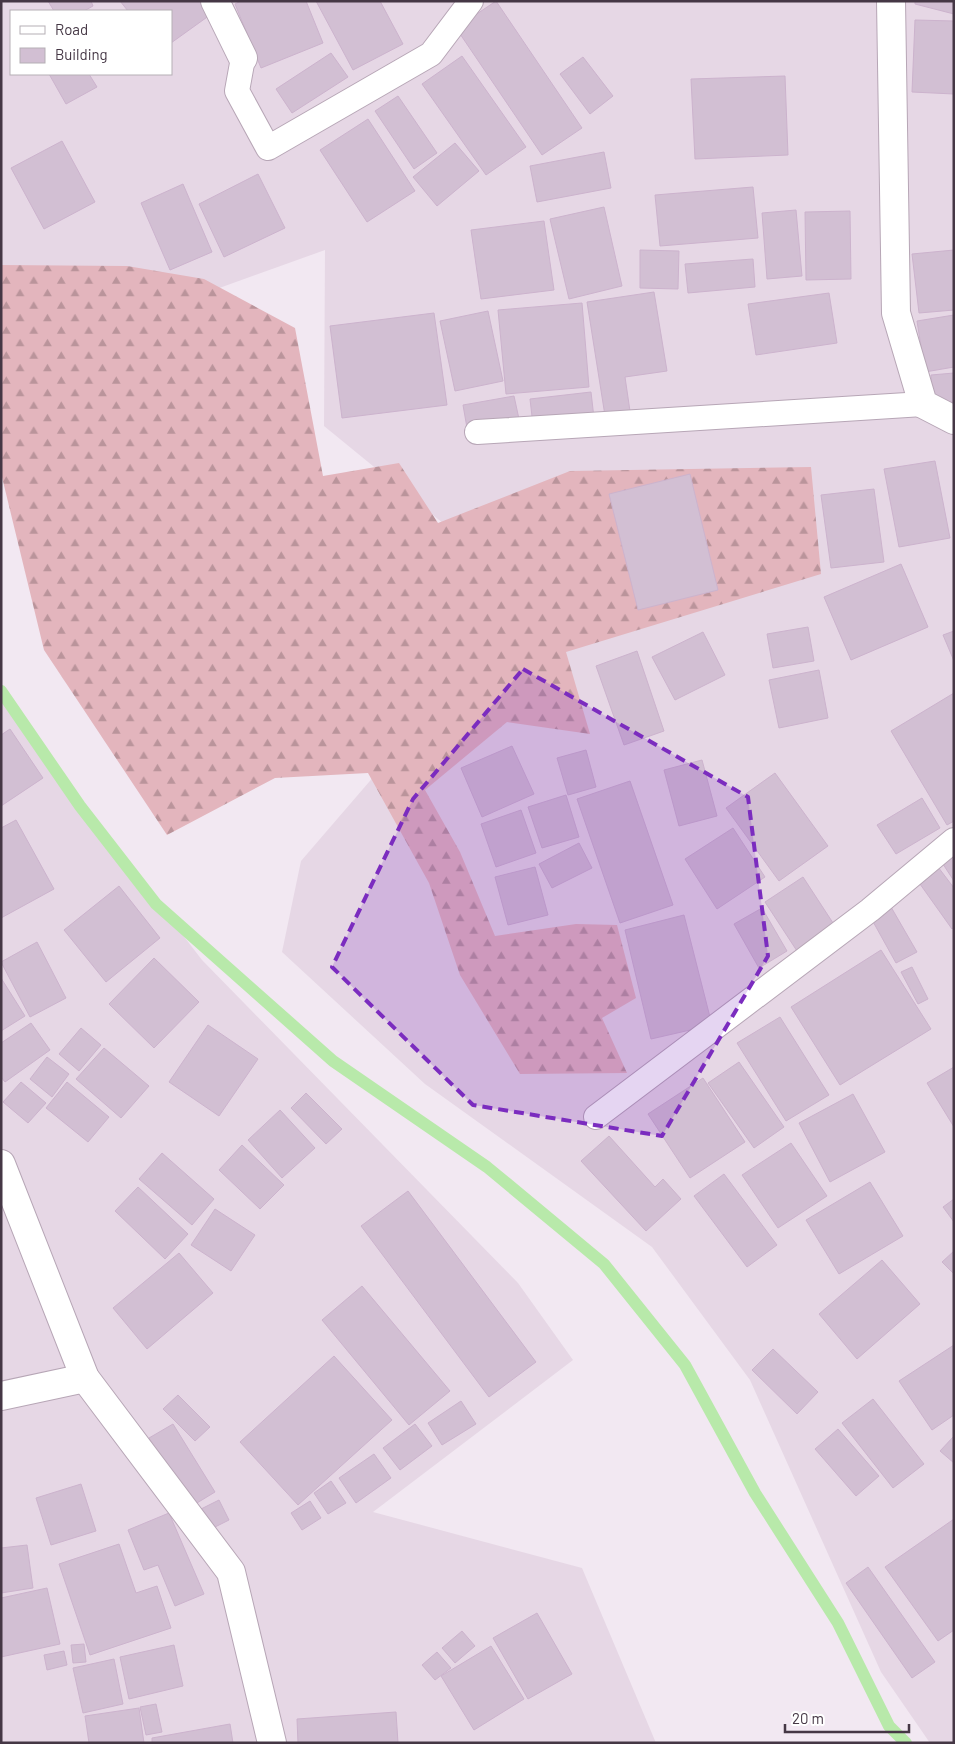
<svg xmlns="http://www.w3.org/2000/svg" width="955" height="1744" font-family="Barlow,sans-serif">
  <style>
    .residential { fill: #e6d7e5; fill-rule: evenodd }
    .forest { fill: url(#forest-firs) }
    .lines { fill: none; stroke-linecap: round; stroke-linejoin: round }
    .stream { stroke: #b8e9aa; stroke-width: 12 }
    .building { fill: #d2bfd3; stroke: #ccb3cd }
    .lane-casing { stroke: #b7a6b6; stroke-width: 26 }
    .street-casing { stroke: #b7a6b6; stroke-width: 30 }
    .lane { stroke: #fff; stroke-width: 24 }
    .street { stroke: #fff; stroke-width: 28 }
    .marked { fill: #7b2cbf; fill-opacity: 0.2; stroke: #7b2cbf; stroke-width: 4; stroke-dasharray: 10 6; stroke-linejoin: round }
  </style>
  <defs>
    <pattern id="forest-firs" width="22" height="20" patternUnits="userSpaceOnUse" patternTransform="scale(1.25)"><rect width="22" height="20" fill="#e3b5bd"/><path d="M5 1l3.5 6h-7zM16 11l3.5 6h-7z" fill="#ba949b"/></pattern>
  </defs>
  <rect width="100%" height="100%" fill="#f2e8f2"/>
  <g class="residential">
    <path d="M1,1H954V1743H930L881,1672L750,1380L652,1247L425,1084L282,952L301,861L437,703L493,564L324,426L325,250L175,304L1,274ZM11,11H171V74H11Z"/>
    <path d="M1,699L202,960L518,1283L573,1360L373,1512L582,1568L656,1743H1Z"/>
  </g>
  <path class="forest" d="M1,265L127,266L204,279L295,328L323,476L399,463L438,523L570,471L811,467L821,574L566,652L590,734L507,722L425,790L460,852L495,936L576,924L617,925L636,998L602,1018L627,1073L520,1074L460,975L429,883L368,773L275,778L167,835L44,650L1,473Z"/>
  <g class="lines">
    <path class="stream" d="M1,691L80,806L156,904L333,1061L487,1167L604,1264L685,1365L755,1493L838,1623L889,1726L906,1743"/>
  </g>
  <g class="building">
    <path d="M48,1H91L93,6L84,11H54Z"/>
    <path d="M120,1H200L210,15L171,43V11H128Z"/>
    <path d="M241,1H306L323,43L261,68L235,4Z"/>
    <path d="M316,1H380L403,44L353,70Z"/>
    <path d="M496,1L582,128L542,155L456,28Z"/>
    <path d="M915,1H954V14L915,4Z"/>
    <path d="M915,20L954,21V94L912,92Z"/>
    <path d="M331,53L348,77L292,113L276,89Z"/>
    <path d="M462,56L526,147L486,175L422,84Z"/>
    <path d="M583,57L613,96L590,114L560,74Z"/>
    <path d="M49,74H89L97,87L66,104Z"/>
    <path d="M785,76L788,155L695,159L691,79Z"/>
    <path d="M398,96L437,153L414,169L375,111Z"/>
    <path d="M368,119L415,191L367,222L320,150Z"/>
    <path d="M62,141L95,202L44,229L11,168Z"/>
    <path d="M455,143L479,171L437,206L413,177Z"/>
    <path d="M604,152L611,188L537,202L530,166Z"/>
    <path d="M258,174L285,228L224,257L199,204Z"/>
    <path d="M183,184L212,252L170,270L141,203Z"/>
    <path d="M753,187L758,238L660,246L655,195Z"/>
    <path d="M604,207L622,286L569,299L550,219Z"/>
    <path d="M796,210L802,276L767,279L762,213Z"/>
    <path d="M850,211L851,279L806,280L805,212Z"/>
    <path d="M544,221L554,290L481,299L471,230Z"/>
    <path d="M640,250L679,251L678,289L640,288Z"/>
    <path d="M954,250V310L919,313L912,254Z"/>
    <path d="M753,259L755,287L688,293L685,264Z"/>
    <path d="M654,292L667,371L625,377L631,418L606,422L587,302Z"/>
    <path d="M829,293L837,343L756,355L748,304Z"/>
    <path d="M582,303L589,387L506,394L498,310Z"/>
    <path d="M488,311L503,381L455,391L440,321Z"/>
    <path d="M434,313L447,405L342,418L330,326Z"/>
    <path d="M954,315V367L925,372L917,321Z"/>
    <path d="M954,373V402L933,404L931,375Z"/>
    <path d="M591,392L594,418L533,425L530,399Z"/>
    <path d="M514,396L519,419L467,428L463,405Z"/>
    <path d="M935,461L950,538L899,547L884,469Z"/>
    <path d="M690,474L718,590L638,610L609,494Z"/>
    <path d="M874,489L884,562L831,568L821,495Z"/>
    <path d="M901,564L928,627L851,660L824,597Z"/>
    <path d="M808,627L814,661L773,668L767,634Z"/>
    <path d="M954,631V661L943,635Z"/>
    <path d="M703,632L725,675L675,700L652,657Z"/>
    <path d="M637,651L664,731L624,745L596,666Z"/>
    <path d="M819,670L828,718L779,728L769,680Z"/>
    <path d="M954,693V821L947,825L891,731Z"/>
    <path d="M10,729L43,778L1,806V735Z"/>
    <path d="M512,746L534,794L482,817L461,768Z"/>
    <path d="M586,750L596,787L568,795L557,758Z"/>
    <path d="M702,760L717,816L679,826L664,770Z"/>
    <path d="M775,773L828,846L779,881L726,808Z"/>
    <path d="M630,781L673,905L620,923L577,799Z"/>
    <path d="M566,795L579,837L542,848L528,807Z"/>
    <path d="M922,798L940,828L896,854L877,825Z"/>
    <path d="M521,810L536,853L496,867L481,824Z"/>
    <path d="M16,820L54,889L1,918V828Z"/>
    <path d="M733,828L765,877L717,909L685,859Z"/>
    <path d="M579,843L592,868L552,888L539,864Z"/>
    <path d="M954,849V881L939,858Z"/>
    <path d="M935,863L954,888V927L952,929L915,877Z"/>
    <path d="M535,867L548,915L508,925L495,877Z"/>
    <path d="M803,877L835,926L797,951L765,902Z"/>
    <path d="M119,886L160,938L106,982L64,930Z"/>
    <path d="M891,907L917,952L896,963L871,918Z"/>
    <path d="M762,908L787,951L759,968L734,924Z"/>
    <path d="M684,915L712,1025L651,1039L625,930Z"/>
    <path d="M37,942L66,998L30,1017L1,962Z"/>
    <path d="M881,950L931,1029L840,1085L791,1007Z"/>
    <path d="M154,958L199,1002L154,1048L109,1004Z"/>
    <path d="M912,967L928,999L918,1004L901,972Z"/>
    <path d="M1,978L25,1016L1,1031Z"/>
    <path d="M780,1017L829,1095L786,1121L737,1043Z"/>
    <path d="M31,1023L50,1050L5,1082L1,1077V1043Z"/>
    <path d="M208,1025L258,1059L219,1116L169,1082Z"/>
    <path d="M81,1028L101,1045L79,1071L59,1054Z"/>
    <path d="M104,1048L149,1086L121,1118L76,1079Z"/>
    <path d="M47,1057L69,1074L52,1097L30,1079Z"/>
    <path d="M739,1062L784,1127L754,1148L708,1083Z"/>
    <path d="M954,1067V1127L927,1083Z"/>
    <path d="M703,1078L745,1142L690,1178L648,1114Z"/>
    <path d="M21,1082L46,1103L28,1123L3,1102Z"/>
    <path d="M67,1082L109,1117L88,1142L46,1108Z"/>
    <path d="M306,1093L342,1129L326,1144L291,1108Z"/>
    <path d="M853,1094L885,1152L830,1182L799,1123Z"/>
    <path d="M280,1110L315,1148L282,1178L248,1140Z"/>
    <path d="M609,1136L655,1187L663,1179L681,1199L646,1231L581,1161Z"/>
    <path d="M791,1143L827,1196L778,1228L742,1175Z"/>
    <path d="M242,1145L284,1185L260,1209L219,1170Z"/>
    <path d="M162,1153L214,1199L192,1225L139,1179Z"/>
    <path d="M724,1174L777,1245L747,1267L694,1196Z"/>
    <path d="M870,1182L903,1236L839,1274L806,1220Z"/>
    <path d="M138,1187L188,1234L165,1259L115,1211Z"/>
    <path d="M408,1191L536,1362L489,1397L361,1226Z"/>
    <path d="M954,1199V1222L943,1207Z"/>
    <path d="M215,1209L255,1235L231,1271L191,1245Z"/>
    <path d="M954,1251V1274L942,1262Z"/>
    <path d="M179,1253L213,1293L147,1349L113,1308Z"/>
    <path d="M882,1260L920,1304L857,1359L819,1314Z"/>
    <path d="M362,1286L450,1391L409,1425L322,1320Z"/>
    <path d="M954,1345V1415L932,1430L899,1381Z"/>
    <path d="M773,1349L818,1392L797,1414L752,1370Z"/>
    <path d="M334,1356L392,1420L298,1505L240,1442Z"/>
    <path d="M178,1395L210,1427L195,1441L163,1409Z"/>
    <path d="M873,1399L924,1464L893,1488L842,1423Z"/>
    <path d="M461,1401L476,1424L442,1445L428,1423Z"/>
    <path d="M173,1424L215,1492L192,1506L149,1438Z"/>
    <path d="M415,1424L432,1446L400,1470L383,1448Z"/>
    <path d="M838,1429L879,1476L856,1496L815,1449Z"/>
    <path d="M954,1436V1463L940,1451Z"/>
    <path d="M374,1454L391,1478L356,1503L339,1478Z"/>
    <path d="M331,1481L346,1503L328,1514L314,1493Z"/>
    <path d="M81,1484L96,1531L51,1545L36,1498Z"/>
    <path d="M219,1500L229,1520L209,1530L199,1510Z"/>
    <path d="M310,1501L321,1518L302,1530L291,1513Z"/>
    <path d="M169,1513L204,1594L175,1606L158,1565L144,1570L128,1530Z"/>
    <path d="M954,1519V1630L938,1641L885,1567Z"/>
    <path d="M119,1544L136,1593L157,1586L171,1628L90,1655L59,1564Z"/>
    <path d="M27,1545L33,1588L1,1593V1548Z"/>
    <path d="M868,1567L935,1662L912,1678L846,1583Z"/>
    <path d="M47,1588L60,1644L1,1657V1598Z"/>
    <path d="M537,1613L572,1674L528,1699L493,1638Z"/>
    <path d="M462,1631L475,1646L455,1663L442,1648Z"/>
    <path d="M84,1644L86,1662L73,1663L71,1645Z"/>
    <path d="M174,1645L183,1686L129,1699L120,1657Z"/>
    <path d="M491,1646L524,1699L474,1730L441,1676Z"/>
    <path d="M64,1651L67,1665L47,1670L44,1655Z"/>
    <path d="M437,1652L451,1668L435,1680L422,1665Z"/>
    <path d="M114,1659L123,1704L83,1713L73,1668Z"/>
    <path d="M156,1704L162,1732L146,1735L140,1707Z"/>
    <path d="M139,1708L144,1743H89L85,1716Z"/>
    <path d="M396,1712L398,1743H298L297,1719Z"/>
    <path d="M230,1724L233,1743H152V1738Z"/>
  </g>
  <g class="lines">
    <defs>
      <g id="lane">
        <path d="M243,58L237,91L268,148L431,54L471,1"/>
        <path d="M477,432L923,404"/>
        <path d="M596,1117L870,910L954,840"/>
      </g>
      <g id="street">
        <path d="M215,1L243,58"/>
        <path d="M891,1L896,313L923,404L954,420"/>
        <path d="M1,1164L85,1378L231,1572L272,1743"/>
        <path d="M1,1396L85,1378"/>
      </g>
    </defs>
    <use href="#lane" class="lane-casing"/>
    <use href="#street" class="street-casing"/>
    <use href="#lane" class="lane"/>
    <use href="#street" class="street"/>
  </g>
  <path class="marked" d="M523,669L748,797L768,956L662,1136L473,1105L332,967L413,799Z"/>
  <rect width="955" height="1744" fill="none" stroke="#453745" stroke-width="5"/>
  <rect x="10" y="10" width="162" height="65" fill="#ffffff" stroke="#b5afb5"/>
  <rect x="20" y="26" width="25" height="8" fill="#ffffff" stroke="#b5afb5"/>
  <text x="55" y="35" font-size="15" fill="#453745">Road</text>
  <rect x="20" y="48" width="25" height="15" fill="#d2bfd3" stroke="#b5afb5"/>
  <text x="55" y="60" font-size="15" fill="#453745">Building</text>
  <path d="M785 1724v8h124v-8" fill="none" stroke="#453745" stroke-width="2.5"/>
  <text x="792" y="1724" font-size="15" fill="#453745" stroke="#ffffff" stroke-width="4" paint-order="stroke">20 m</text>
</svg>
